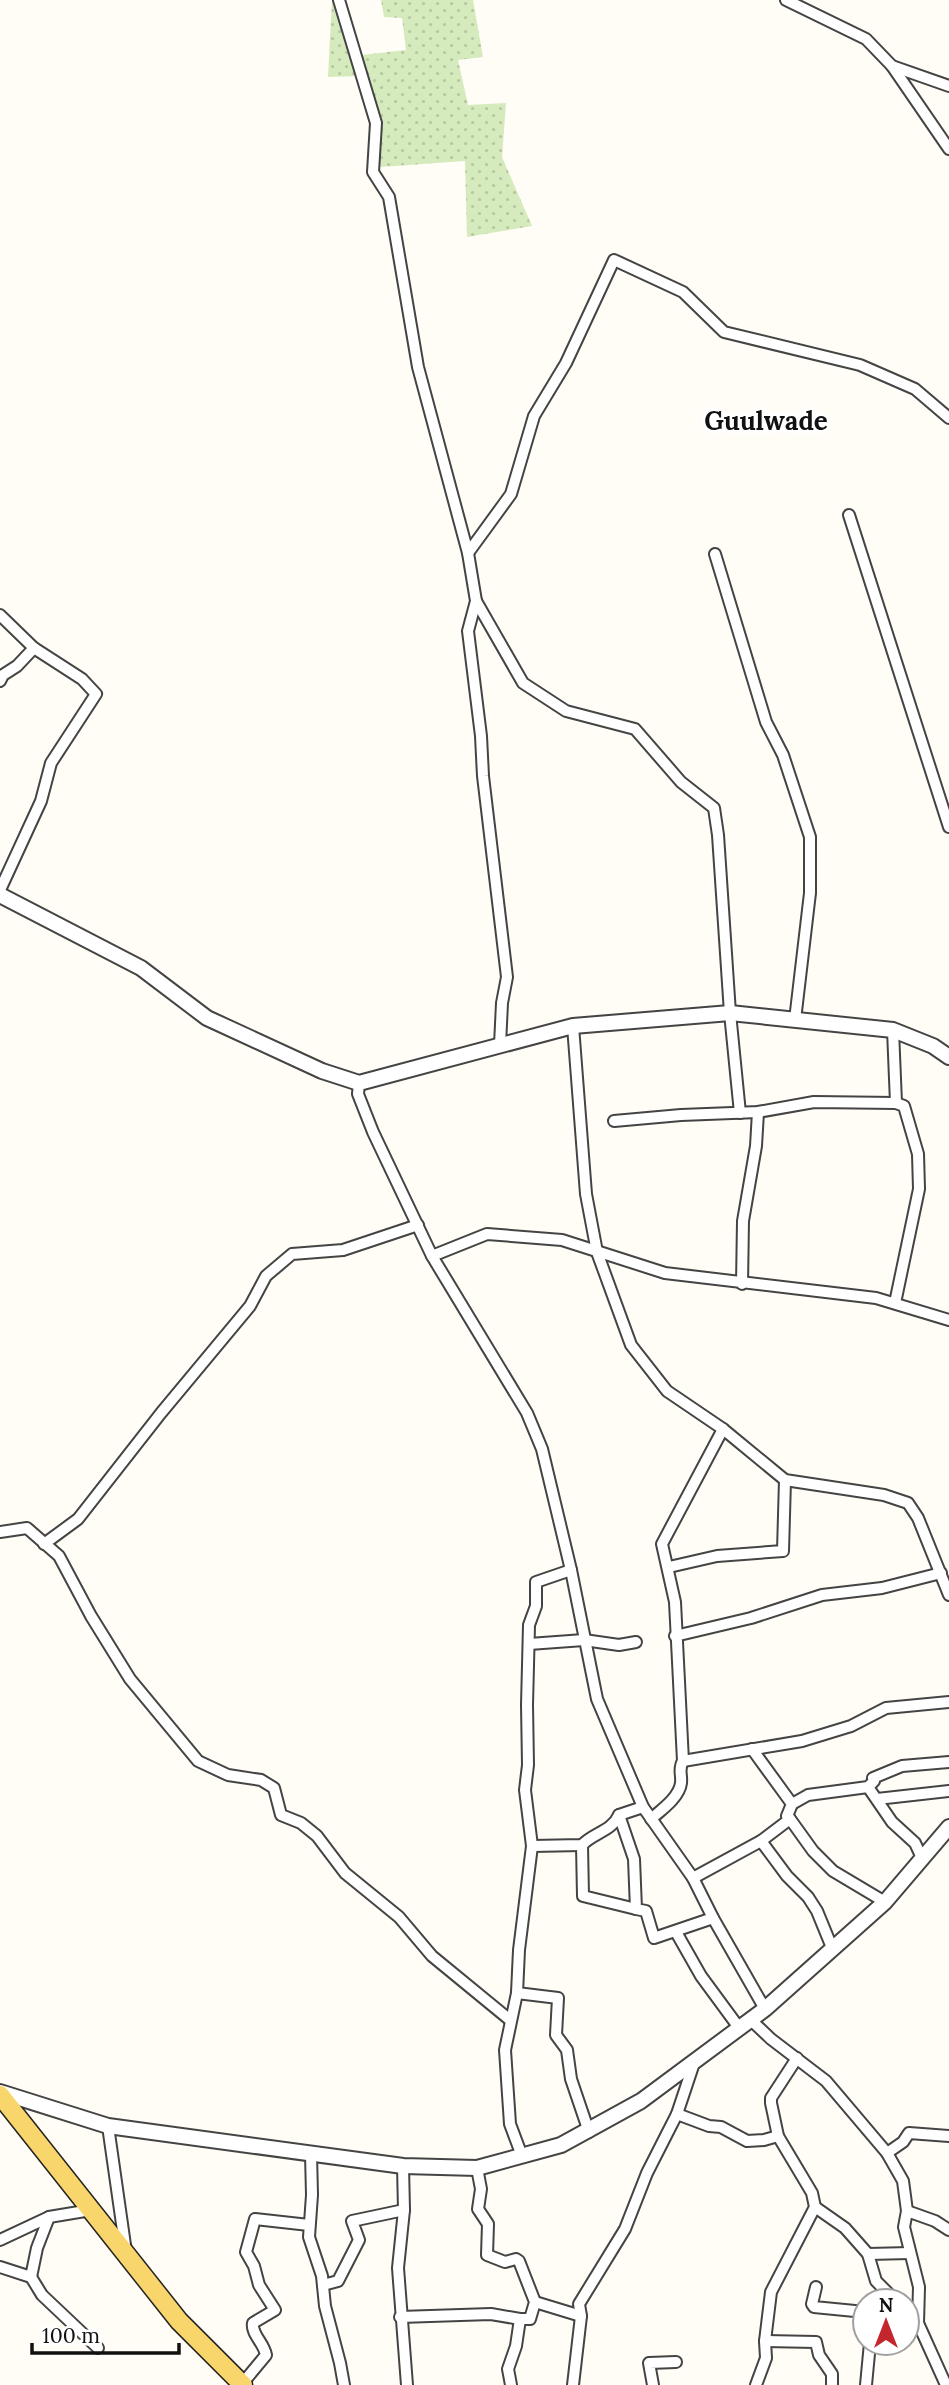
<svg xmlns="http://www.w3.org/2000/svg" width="949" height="2385" font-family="Lora,serif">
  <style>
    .grass { fill: url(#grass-dots) }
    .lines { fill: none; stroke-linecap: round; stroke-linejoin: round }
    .minor-casing { stroke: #444; stroke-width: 14 }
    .tertiary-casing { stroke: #444; stroke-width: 18 }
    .primary-casing { stroke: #222; stroke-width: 21 }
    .minor { stroke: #fff; stroke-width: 10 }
    .tertiary { stroke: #fff; stroke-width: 14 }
    .primary { stroke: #f9d66b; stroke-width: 18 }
    .labels { text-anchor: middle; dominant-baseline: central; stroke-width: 7; stroke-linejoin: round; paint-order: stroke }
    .district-label { font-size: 26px; font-weight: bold; fill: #111; stroke: #fff }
  </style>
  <defs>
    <pattern id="grass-dots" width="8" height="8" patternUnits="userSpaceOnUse" patternTransform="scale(1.75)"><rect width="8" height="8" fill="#d5ebbd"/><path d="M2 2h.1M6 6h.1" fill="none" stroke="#b6c8a1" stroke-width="1.8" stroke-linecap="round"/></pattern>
  </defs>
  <rect width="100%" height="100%" fill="#fffdf5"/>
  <path class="grass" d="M332,0H343L346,17L362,55L406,50L402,18L384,17L381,0H473L483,57L458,60L468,105L506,103L502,157L532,226L467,237L465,161L380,167L370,102L361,76L328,77Z"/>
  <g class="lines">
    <defs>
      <g id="minor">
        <path d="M339,0L376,123L373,172L389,197L418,367L468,553L476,601L468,631L481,736L483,776L507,977L502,1003L500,1045"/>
        <path d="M786,0L866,39L892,66L949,86"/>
        <path d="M892,66L949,149"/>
        <path d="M849,515L949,827"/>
        <path d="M468,553L511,494L534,416L566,363L614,260L683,292L724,332L860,365L915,389L949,418"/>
        <path d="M715,554L766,722L783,755L810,837V893L795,1020"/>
        <path d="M476,601L523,683L566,711L635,729L681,782L714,808L718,835L730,1013L740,1113"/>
        <path d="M0,615L34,648L82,679L96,694L51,763L41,801L0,890"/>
        <path d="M0,681L3,675L17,666L34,648"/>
        <path d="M573,1026L586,1194L597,1252L631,1345L667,1391L723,1429L785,1480L884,1495L908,1503L918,1518L949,1595"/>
        <path d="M893,1030L896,1103"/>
        <path d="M359,1083L358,1094L373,1132L432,1256L527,1413L542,1449L571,1570L597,1699L643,1807L693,1878L713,1918L765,2009"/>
        <path d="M614,1121L681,1115L758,1112L814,1102L896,1103L904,1106L918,1154L919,1189L895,1303"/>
        <path d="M432,1256L487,1234L562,1240L665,1273L876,1298L949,1320"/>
        <path d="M742,1284L743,1221L756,1146L758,1112"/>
        <path d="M0,1532L27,1528L59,1556L91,1616L130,1679L198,1761L228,1775L261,1780L274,1788L281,1815L301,1823L317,1836L345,1873L399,1917L432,1956L510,2020"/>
        <path d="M44,1544L78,1519L161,1413L250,1306L266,1276L292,1254L343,1250L418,1225"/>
        <path d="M669,1567L717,1556L783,1551L785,1480"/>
        <path d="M675,1636L751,1618L822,1595L882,1588L941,1573"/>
        <path d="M529,1644L584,1640L619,1645L636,1642"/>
        <path d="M683,1761L802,1741L851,1726L886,1708L949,1702"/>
        <path d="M868,1787L892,1822L915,1843L922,1858"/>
        <path d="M877,1799L949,1791"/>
        <path d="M792,1804L808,1795L868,1787L874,1781L873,1778L902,1766L949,1762"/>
        <path d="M643,1807L619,1815L634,1859L636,1909L646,1911L654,1938L713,1918"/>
        <path d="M651,1819C661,1810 679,1798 681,1783C682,1774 678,1769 683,1761L675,1602L662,1544L723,1429"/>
        <path d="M790,1819L813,1851L833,1871L885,1902"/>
        <path d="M761,1841L787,1876L808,1897L817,1911L833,1950"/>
        <path d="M582,1845L583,1896L636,1909"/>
        <path d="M532,1846L582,1845C593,1833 612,1831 619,1815"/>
        <path d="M693,1878L761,1841L790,1819L787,1816L792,1804L752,1749"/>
        <path d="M676,1932L701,1976L740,2029"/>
        <path d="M517,1993L558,1998L556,2035L567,2050L571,2079L589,2132"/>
        <path d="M751,2020L771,2039L826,2081L887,2153L903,2181L907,2211L904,2227L919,2287L918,2323L946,2385"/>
        <path d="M677,2114L709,2126L721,2127L747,2141L764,2140L778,2136"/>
        <path d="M108,2126L126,2252"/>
        <path d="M887,2153L903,2142L909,2133L949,2136"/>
        <path d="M311,2154L312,2195L309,2237L322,2276L325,2306L340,2363L344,2385"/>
        <path d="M522,2156L510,2124L505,2050L517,1993L519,1950L532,1846L525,1790L528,1765L527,1705L529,1625L536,1606V1582L571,1570"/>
        <path d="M403,2166L404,2210L398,2268L407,2385"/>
        <path d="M477,2168L481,2189L478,2209L488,2224L487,2255L505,2262L516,2259L519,2261L535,2302L530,2319H520L516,2346L508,2369L511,2385"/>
        <path d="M815,2207L845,2228L868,2254L910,2253"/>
        <path d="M907,2211L935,2221L949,2230"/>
        <path d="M0,2240L49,2217L91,2210"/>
        <path d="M868,2254L876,2281L896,2301"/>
        <path d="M0,2267L31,2277L42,2295L98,2348"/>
        <path d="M31,2277L37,2248L49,2217"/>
        <path d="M323,2285L338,2281L359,2240L352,2221L404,2210"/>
        <path d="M816,2287L812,2304L814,2307L865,2312"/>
        <path d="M535,2302L581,2316"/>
        <path d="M907,2312L918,2323"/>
        <path d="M400,2317L491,2314L520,2319"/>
        <path d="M765,2341L816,2342L819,2355L832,2374V2385"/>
        <path d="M242,2384L266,2355C264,2343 251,2334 253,2323L275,2310L259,2285L254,2266L246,2252L255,2219L309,2225"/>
        <path d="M573,2385L581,2316L579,2304L625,2229L647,2173L677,2114L694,2063"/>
        <path d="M653,2385L649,2363L676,2362"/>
        <path d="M756,2385L766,2358L765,2341L771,2292L815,2207L812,2193L778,2136L771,2103V2098L797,2058"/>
        <path d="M866,2385L870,2343"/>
      </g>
      <g id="tertiary">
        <path d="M0,895L141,968L207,1018L322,1071L359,1083L573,1026L730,1013L893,1030L933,1046L949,1057"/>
        <path d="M0,2092L108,2126L403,2166L477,2168L561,2145L641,2101L765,2009L885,1902L949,1827"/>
      </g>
      <path id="primary" d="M0,2095L179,2321L243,2385"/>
    </defs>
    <use href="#minor" class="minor-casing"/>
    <use href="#tertiary" class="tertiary-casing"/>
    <use href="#primary" class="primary-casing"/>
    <use href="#minor" class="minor"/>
    <use href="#tertiary" class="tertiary"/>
    <use href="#primary" class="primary"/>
  </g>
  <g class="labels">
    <g class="district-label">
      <text x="766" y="420">Guulwade</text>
    </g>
  </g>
  <g transform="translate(886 2322)"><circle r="33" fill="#ffffff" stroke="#a0a0a0" stroke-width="2"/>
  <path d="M0-5L12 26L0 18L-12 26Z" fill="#c4262e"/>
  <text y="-10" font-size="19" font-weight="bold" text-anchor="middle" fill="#111111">N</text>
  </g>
  <path d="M32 2343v10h147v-10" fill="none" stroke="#111111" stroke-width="3.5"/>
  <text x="42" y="2343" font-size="21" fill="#111111" stroke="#ffffff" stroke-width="5" paint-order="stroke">100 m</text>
</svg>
